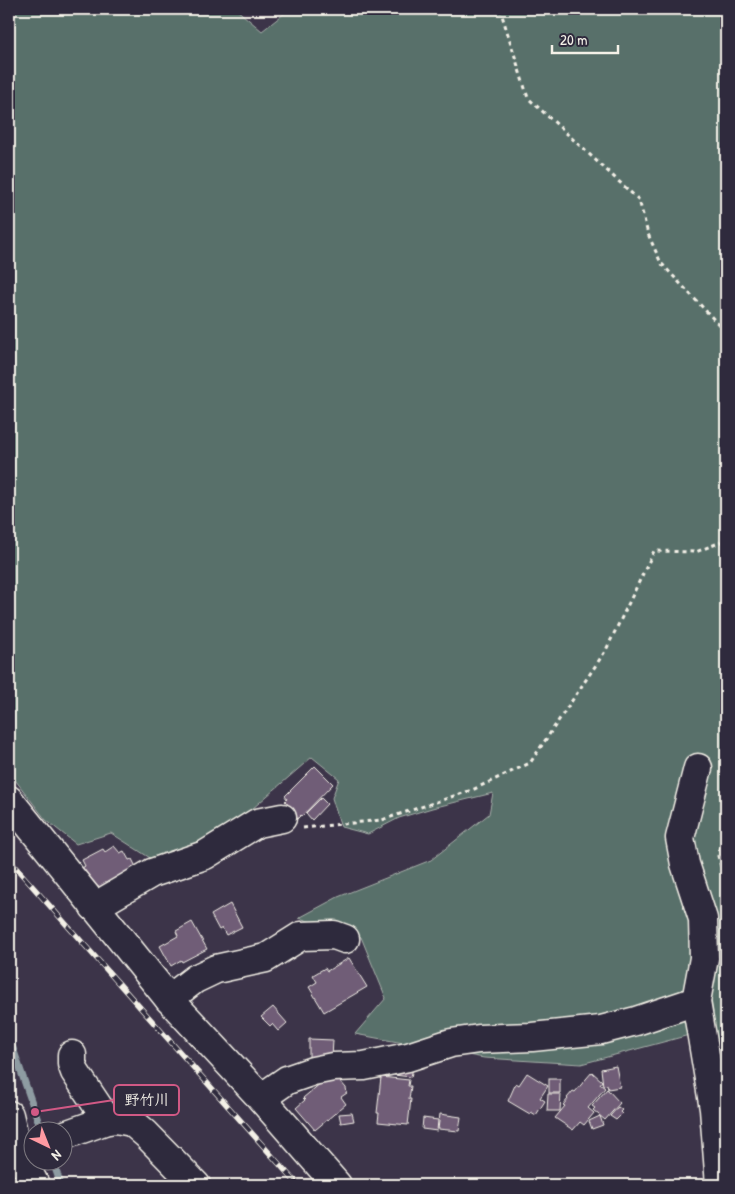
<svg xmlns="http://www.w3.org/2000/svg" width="735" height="1194" font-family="'Patrick Hand','Klee One',sans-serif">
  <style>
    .green { fill: #586f6a; stroke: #a6b0a9 }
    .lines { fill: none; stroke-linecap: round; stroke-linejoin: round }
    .stream { stroke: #8e9ca2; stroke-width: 7 }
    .building { fill: #705d77; stroke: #f4f1e8 }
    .minor-casing { stroke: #f4f1e8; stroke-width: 31 }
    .path { stroke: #f4f1e8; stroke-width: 3; stroke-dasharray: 4 4; stroke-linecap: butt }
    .minor { stroke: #2f2a3d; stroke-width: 28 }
    .rail-casing { stroke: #f4f1e8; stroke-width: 5.5 }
    .rail { stroke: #2f2a3d; stroke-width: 4; stroke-dasharray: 11; stroke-linecap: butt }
    .leader { fill: none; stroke: #d15985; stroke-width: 2 }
    .callout-dot { fill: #d15985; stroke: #2f2a3d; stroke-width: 2 }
    .callout { fill: #2f2a3d; stroke: #d15985; stroke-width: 2 }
    .callout-label { font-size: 15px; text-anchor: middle; font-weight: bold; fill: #f4f1e8 }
  </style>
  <rect width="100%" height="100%" fill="#3c3449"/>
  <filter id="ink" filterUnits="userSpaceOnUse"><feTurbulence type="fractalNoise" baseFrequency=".02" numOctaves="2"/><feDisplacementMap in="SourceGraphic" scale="10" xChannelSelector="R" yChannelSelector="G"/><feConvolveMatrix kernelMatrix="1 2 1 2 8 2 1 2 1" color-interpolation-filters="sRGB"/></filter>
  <g filter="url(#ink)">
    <path class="green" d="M9,9H236L262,31L290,9H726V1082L693,1034L581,1064L484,1058L355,1034L386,998L361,937L299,918L338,897L431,860L489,814L493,793L432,808L399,818L368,834L341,827L332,798L339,779L312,757L207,848L158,863L111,833L76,844L46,820L9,772Z"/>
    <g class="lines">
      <g class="stream">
        <path d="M9,1037L42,1132"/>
        <path d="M53,1162L61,1185"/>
      </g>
    </g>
    <g class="building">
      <path d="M315,766L333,784L302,816L301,815L297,819L288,809L290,807L285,801L287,799L285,796Z"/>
      <path d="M321,798L327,804L312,820L306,813Z"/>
      <path d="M114,846L120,853L124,851L129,860L132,859L138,871L95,891L82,868L85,866L82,860L103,849L105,852Z"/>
      <path d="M230,904L242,927L226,935L222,928L219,930L211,915Z"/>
      <path d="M192,922L207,949L182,962L181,960L171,966L160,946L178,936L176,931Z"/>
      <path d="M349,958L367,987L324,1012L309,987L317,982L313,975L325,968L327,971Z"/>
      <path d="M273,1007L287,1023L278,1031L272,1024L270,1026L261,1017Z"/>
      <path d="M309,1039L333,1040L332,1058L309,1057Z"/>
      <path d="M395,1065L413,1068L411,1077L394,1075Z"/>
      <path d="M616,1066L620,1087L608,1089L607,1085L603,1086L601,1069Z"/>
      <path d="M592,1072L602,1081L600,1084L605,1088L588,1108L594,1113L584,1125L580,1122L573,1130L555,1118L565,1106L563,1105L568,1099L567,1098L573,1091L575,1092Z"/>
      <path d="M333,1073L346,1088L347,1093L341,1097L346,1104L315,1130L296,1108L305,1100L303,1098Z"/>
      <path d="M527,1073L548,1086L540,1098L545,1101L536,1115L531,1112L530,1114L508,1101L516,1083L519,1085Z"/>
      <path d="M381,1077L409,1080L408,1086H411L409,1099H411L408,1125L378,1122L379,1113H377Z"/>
      <rect x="549" y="1079" width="11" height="14"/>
      <path d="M607,1089L620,1103L605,1120L593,1110L595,1108L592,1106Z"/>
      <path d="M548,1094H561L560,1111H547Z"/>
      <path d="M618,1107L622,1110L620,1112L622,1114L616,1120L610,1116Z"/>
      <path d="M352,1113L354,1121L341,1123L339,1114Z"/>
      <path d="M440,1114L461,1117L459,1131L438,1129Z"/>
      <path d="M600,1116L603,1125L592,1129L589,1121Z"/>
      <path d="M423,1118L438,1120L437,1131L422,1129Z"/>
    </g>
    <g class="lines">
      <defs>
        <g id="minor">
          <path d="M698,768L680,838L685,864L703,919L704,958L696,1001L714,1109L720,1185"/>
          <path d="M9,800L169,999L261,1098L337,1185"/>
          <path d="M94,907L152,873L205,855L257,823L282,818"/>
          <path d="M169,999L195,979L216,969L266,958L301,936L334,935L345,939"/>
          <path d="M72,1055V1064L75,1072L107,1120"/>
          <path d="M261,1098L287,1080L313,1071L333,1067L364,1066L408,1057L451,1043L479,1039L532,1037L601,1030L636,1021L696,1001"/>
          <path d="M9,1115L17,1149L35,1185"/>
          <path d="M62,1136L107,1120L116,1119L132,1122L146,1134L196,1185"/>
        </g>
      </defs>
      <use href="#minor" class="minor-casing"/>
      <g class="path">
        <path d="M500,9L528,98L639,200L648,234L661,263L721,327L726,335"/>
        <path d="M726,824L718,856L726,884"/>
        <path d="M303,828L382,820L472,790L530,763L606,650L654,551L696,552L726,540"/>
      </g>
      <use href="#minor" class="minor"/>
      <defs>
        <path id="rail" d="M9,860L298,1185"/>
      </defs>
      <use href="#rail" class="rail-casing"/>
      <use href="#rail" class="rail"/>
    </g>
  </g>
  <path class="leader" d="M35 1112L114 1100"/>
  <circle class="callout-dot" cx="35" cy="1112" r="5"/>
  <rect class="callout" x="114" y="1085" width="65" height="30" rx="5"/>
  <g class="callout-label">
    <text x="147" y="1105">野竹川</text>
  </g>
  <rect width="735" height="1194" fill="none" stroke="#2f2a3d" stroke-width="30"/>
  <rect x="15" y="15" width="705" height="1164" fill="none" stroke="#f4f1e8" stroke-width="2" filter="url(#ink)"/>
  <g transform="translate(48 1146) rotate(137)"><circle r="24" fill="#2f2a3d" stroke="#7e7a81"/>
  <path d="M0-4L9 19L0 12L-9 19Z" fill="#ff9aa2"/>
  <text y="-8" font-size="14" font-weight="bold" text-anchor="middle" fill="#f4f1e8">N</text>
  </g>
  <path d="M552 45v8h66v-8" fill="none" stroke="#f4f1e8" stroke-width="2.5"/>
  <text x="560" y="45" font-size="15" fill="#f4f1e8" stroke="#2f2a3d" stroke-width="4" paint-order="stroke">20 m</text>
</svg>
